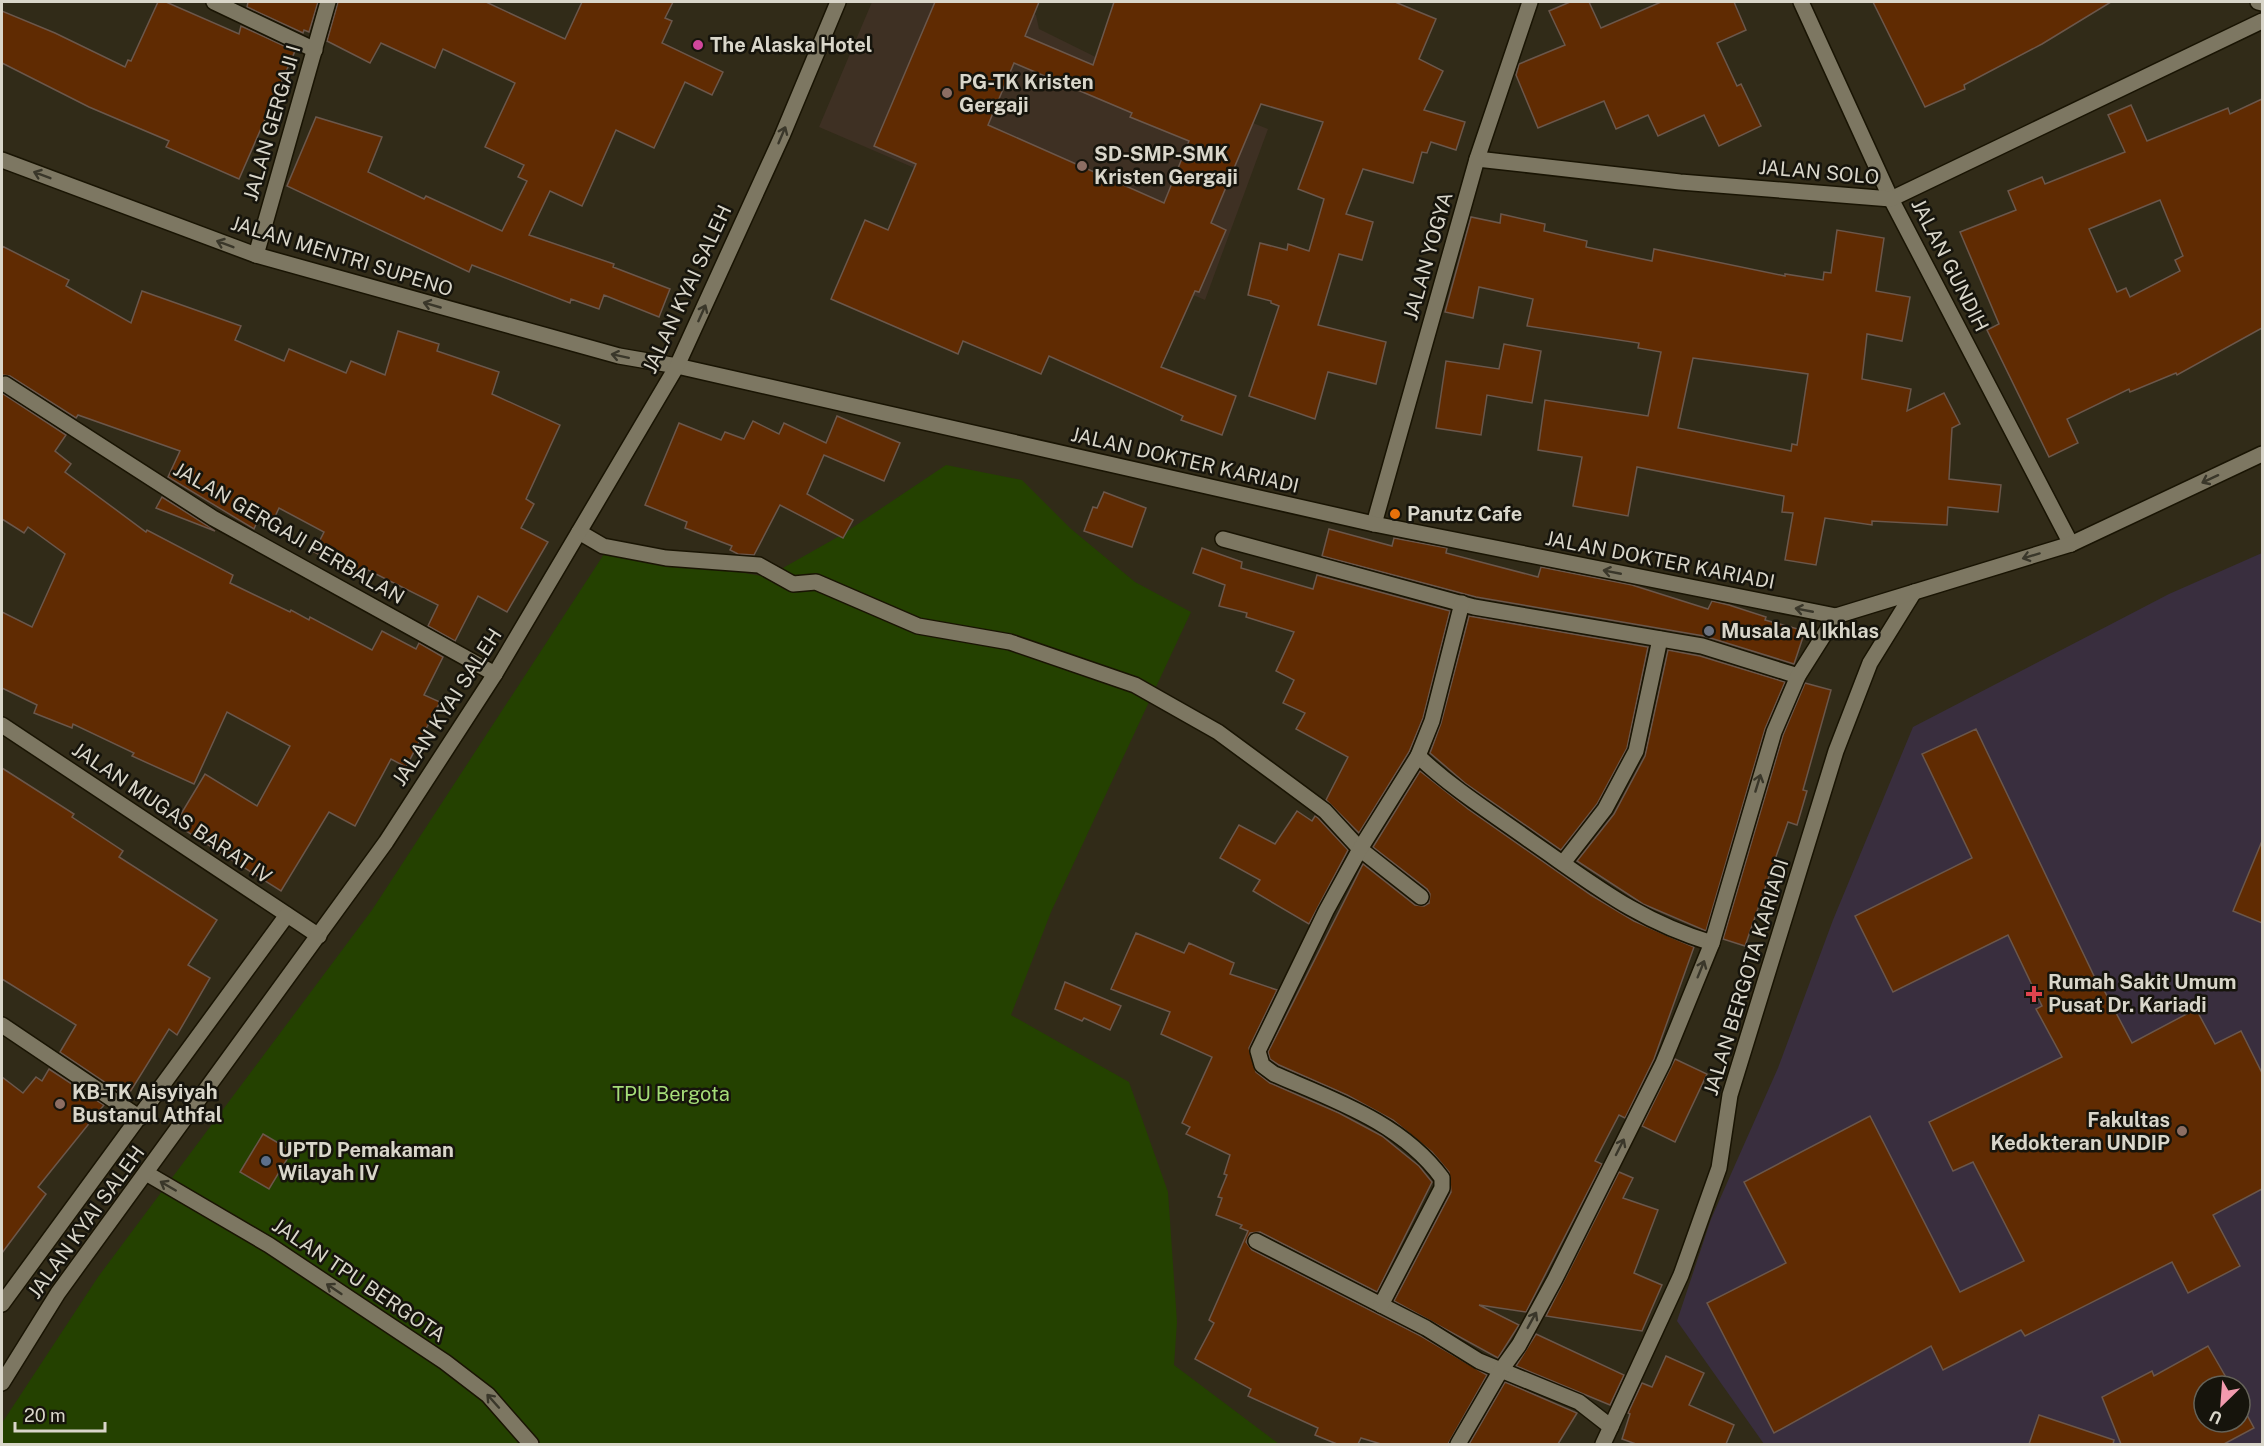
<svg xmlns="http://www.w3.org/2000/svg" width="2264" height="1446" font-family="'Public Sans',sans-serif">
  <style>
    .education { fill: #3e3023 }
    .medical { fill: #392e3e; fill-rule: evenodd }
    .green { fill: #244100 }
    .building { fill: #602b02; stroke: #6b574b; stroke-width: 1.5; fill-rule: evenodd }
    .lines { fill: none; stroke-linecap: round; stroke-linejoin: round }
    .street-casing { stroke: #191403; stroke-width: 18 }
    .secondary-casing { stroke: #191403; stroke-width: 18 }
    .street { stroke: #7d7762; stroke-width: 15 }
    .secondary { stroke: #7d7762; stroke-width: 15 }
    .oneway { stroke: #3a372a }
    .hotel-dot { fill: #d1479c; stroke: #16140c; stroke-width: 2 }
    .education-dot { fill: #8d6e63; stroke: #16140c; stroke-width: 2 }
    .food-dot { fill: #e8710a; stroke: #16140c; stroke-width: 2 }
    .worship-dot { fill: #6b7280; stroke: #16140c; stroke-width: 2 }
    .health-dot { fill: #e0444e; stroke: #16140c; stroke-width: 2 }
    .service-dot { fill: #5c6f8a; stroke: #16140c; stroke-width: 2 }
    .labels { text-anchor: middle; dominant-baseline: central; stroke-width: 5; stroke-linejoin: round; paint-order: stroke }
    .poi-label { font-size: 20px; font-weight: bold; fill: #d9d6ca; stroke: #16140c; text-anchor: start }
    .street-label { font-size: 20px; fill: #d9d6ca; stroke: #16140c }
    .park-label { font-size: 20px; fill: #a6de79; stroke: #16140c }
  </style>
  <rect width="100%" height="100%" fill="#312b18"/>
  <path class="education" d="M872,2H1001L1036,15L1039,29L1132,75L1268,129L1205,300L1047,233L996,203L819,127Z"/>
  <path class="medical" d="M2262,553V1444H1764L1677,1321L1711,1219L1778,1068L1833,920L1913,727L2169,594ZM2204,1386H2240V1422H2204Z"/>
  <path class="green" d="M946,465L1022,480L1070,528L1135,582L1191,612L1051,912L1011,1015L1129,1082L1168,1192L1177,1322L1174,1365L1279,1444H2V1423L98,1277L372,910L608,548L767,577L843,534Z"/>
  <g class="building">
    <path d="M158,2H166L239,34L241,26L295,51L239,179L166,147L169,141L89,107L2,63V11L55,33L125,67L128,60L131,61Z"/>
    <path d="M248,2H318L309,32L304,30L303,33L247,7Z"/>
    <path d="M338,2H486L565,39L582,2H673L665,18L672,21L662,43L723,72L712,95L685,82L654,148L616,130L582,206L550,191L529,235L614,264L613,267L670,289L659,317L604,295L599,309L571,299L570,303L472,265L469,272L287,186L316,117L382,137L368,172L424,199L426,196L502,231L527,181L518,177L524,165L485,147L515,83L443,49L435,68L381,43L370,63L327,41Z"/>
    <path d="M935,2H1039L1025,36L1093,65L1114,2H1395L1436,19L1419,59L1443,71L1424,110L1465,122L1456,150L1431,142L1427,153L1422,152L1413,183L1363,169L1346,214L1373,222L1362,260L1339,254L1318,325L1386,342L1376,384L1328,372L1315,419L1249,396L1279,306L1271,303V301L1248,295L1260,243L1287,250L1288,244L1309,251L1324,199L1298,189L1323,122L1261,104L1211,223L1226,230L1199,292L1195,291L1161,367L1236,396L1222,435L1181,420L1183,416L1049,356L1041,374L963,341L958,354L831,299L865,220L888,230L916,164L874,146ZM1014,63L1132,113L1130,117L1189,141L1164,203L988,125Z"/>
    <path d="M1570,2H1589L1601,28L1661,2H1734L1746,30L1717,43L1737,86L1741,84L1761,126L1719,146L1704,115L1658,136L1648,115L1616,129L1604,101L1538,128L1516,75L1519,64L1565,45L1549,11Z"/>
    <path d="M1873,2H2111L2042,44L1964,85L1965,89L1925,107Z"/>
    <path d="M2262,99V328L2177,375L2176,373L2130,392L2129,389L2067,419L2078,443L2049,457L1987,330L1999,324L1960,232L2016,210L2008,191L2042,177L2045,184L2125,152L2108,115L2131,105L2147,141L2228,108L2230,114ZM2160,200L2183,256L2175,260L2180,271L2130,297L2126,288L2117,292L2089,229Z"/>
    <path d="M1501,214L1545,224L1544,231L1587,241L1586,247L1652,261L1654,249L1785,276V274L1823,280L1824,272L1831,273L1837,230L1884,238L1876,291L1910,297L1902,341L1867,334L1862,379L1911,389L1907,411L1944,393L1960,424L1952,428L1949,479L2001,485L1998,512L1948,507L1947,525L1872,521V525L1825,518L1816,565L1785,560L1793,513L1782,512L1784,496L1637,467L1628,516L1573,506L1582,457L1538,450L1545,400L1648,416L1661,352L1638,348L1639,343L1527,326L1533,299L1479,287L1473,318L1445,312L1471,217L1500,223ZM1693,358L1808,374L1797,445L1792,444L1791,451L1678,428Z"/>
    <path d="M2,246L69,280L66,286L131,323L142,291L241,326L235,340L284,361L289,349L346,373L351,361L385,375L398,331L439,344L437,351L499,372L492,394L560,425L526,499L534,504L521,528L548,542L507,612L478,596L455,641L428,626L438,605L364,568L360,576L314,552L324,532L279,508L273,521L260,515L254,529L168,477L180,451L78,415L76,418L10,376L2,375Z"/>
    <path d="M1504,344L1541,351L1532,403L1487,395L1481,435L1436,428L1446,361L1499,369Z"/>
    <path d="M2,393L66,435L55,451L71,464L65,472L146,532L147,530L233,575L230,583L290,612L291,610L309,620L310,617L372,650L382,631L416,649L419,643L443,657L424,695L440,702L406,767L391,759L355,826L329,812L281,891L175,824L205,774L257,806L290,746L227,712L194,784L132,756L134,753L73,724L72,728L34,713L37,705L2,688V612L32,627L65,554L28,527L24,533L2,519Z"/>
    <path d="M837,416L900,443L884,481L824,455L807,494L853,520L843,538L780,505L754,555L738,554L730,550L732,546L685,528L687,522L645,505L679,423L721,440L725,432L744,439L753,421L779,434L784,423L826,443Z"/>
    <path d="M1104,492L1146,508L1132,547L1084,531L1093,507L1097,508Z"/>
    <path d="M162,497L208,526L215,531L156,508Z"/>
    <path d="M1329,529L1392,546L1394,538L1447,548L1446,553L1538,577L1541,567L1632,585L1708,609L1712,601L1729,605L1766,617L1765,620L1805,631L1794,664L1704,636L1476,597L1322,556Z"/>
    <path d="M1202,548L1242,562L1241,568L1313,589L1317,575L1450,611L1423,718L1409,752L1359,833L1326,800L1348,757L1296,729L1305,713L1283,703L1294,680L1276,671L1294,632L1246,617L1247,613L1219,606L1225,585L1193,573Z"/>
    <path d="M1469,616L1648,647L1627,748L1597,804L1561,850L1465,783L1430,753L1441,723Z"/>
    <path d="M1668,650L1700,656L1785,682L1765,729L1706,931L1643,904L1577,861L1614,814L1645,756Z"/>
    <path d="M1805,683L1831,690L1803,790L1807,791L1797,825L1788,822L1745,946L1723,939L1783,735Z"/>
    <path d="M1976,729L2095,978L2097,977L2132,1043L2196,1009L2215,1044L2241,1031L2262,1073V1189L2213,1215L2240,1266L2188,1293L2172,1262L2025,1336L2021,1330L1943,1370L1931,1346L1774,1433L1707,1303L1786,1263L1744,1182L1870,1116L1960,1292L2024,1261L1973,1162L1953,1171L1929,1122L2062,1057L2036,1009L2042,1006L2008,935L1893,992L1855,916L1972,858L1922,754Z"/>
    <path d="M2,768L74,814L72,817L123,851L119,857L217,920L188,965L210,978L177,1035L169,1029L127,1097L60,1052L76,1025L2,979Z"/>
    <path d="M1420,771L1468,809L1591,895L1634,921L1694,947L1654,1059L1625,1118L1619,1115L1595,1161L1602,1164L1526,1312L1479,1305L1519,1325L1498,1358L1394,1301L1451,1192L1449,1172L1432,1152L1393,1120L1347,1095L1279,1065L1270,1059L1268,1052L1363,864L1415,905L1424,906L1429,903L1430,894L1427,889L1373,847Z"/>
    <path d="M1297,811L1312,821L1315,816L1318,818L1348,850L1309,924L1253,891L1260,880L1220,858L1239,825L1275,844Z"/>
    <path d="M2262,841V923L2233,911Z"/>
    <path d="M1136,933L1184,953L1189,943L1234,963L1230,974L1277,990L1249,1048L1256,1072L1270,1083L1339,1113L1382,1136L1419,1166L1432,1182L1377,1292L1260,1232L1250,1233L1246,1242L1252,1250L1421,1336L1487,1375L1448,1444H1381L1361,1438L1358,1444H1337L1315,1435L1318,1428L1248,1396L1251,1389L1195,1359L1214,1323L1209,1320L1248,1231L1240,1228L1242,1225L1216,1215L1222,1198L1218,1197L1227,1175L1224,1174L1230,1155L1186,1134L1190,1127L1182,1123L1212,1057L1161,1034L1170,1012L1111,989Z"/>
    <path d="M1065,982L1121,1006L1110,1030L1084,1018L1082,1021L1055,1009Z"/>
    <path d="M1675,1059L1707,1074L1675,1142L1642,1126Z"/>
    <path d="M49,1069L104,1105L38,1187L46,1194L2,1253V1077L23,1093L36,1077L42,1081Z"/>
    <path d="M263,1134L292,1151L269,1189L240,1172Z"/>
    <path d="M1619,1172L1633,1178L1623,1198L1658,1210L1634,1273L1662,1285L1642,1331L1546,1316Z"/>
    <path d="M1536,1334L1624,1375L1610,1405L1516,1366Z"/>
    <path d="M2208,1346L2231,1386H2204V1422H2240V1402L2254,1428L2224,1444H2121L2102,1397L2152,1371L2154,1376Z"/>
    <path d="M1666,1356L1704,1373L1689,1405L1734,1425L1726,1444H1636L1622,1439L1630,1414L1628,1413L1642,1383L1652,1387Z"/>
    <path d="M1505,1382L1577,1413L1558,1444H1469Z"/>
    <path d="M2039,1415L2114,1440L2113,1444H2029Z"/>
  </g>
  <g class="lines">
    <defs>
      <g id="street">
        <path d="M214,2L315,50"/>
        <path d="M1801,2L1891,199L2071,544"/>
        <path d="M2258,2L2262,3"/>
        <path d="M1477,159L1680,182L1891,199L2262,21"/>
        <path d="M256,255L328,2"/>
        <path d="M5,384L213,518L495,674"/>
        <path d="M1374,524L1477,159L1530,2"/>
        <path d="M579,532L603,546L666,558L759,565L793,584L816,582L918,626L1010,642L1135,685L1218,732L1290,785L1325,811L1360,849L1421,897"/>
        <path d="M1223,539L1474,607L1702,646L1798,676"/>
        <path d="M2,725L319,936"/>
        <path d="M1418,756C1453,789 1493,814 1532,842C1593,884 1638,921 1712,943"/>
        <path d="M1563,863L1605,809L1636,751L1660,639"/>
        <path d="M2,1025L140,1118"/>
        <path d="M146,1173L269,1245L445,1362L488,1395L531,1444"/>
        <path d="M1256,1241L1426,1328L1479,1361L1579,1402L1611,1427"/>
        <path d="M2,1304L287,915"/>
        <path d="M1381,1305L1442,1188V1178C1402,1123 1334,1100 1274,1074L1262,1065L1258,1051L1326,911L1360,849L1418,756L1432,721L1462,603"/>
        <path d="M1458,1444L1501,1370L1519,1345L1555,1279L1663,1063L1712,943L1774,732L1798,676L1836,616"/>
        <path d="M1603,1444L1681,1275L1719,1168L1730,1095L1836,751L1870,663L1914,592"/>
      </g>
      <g id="secondary">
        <path d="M2,160L256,255L619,356L677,366L1374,524L1836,616L2071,544L2262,454"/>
        <path d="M2,1383L58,1293L386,842L495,674L677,366L782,136L838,2"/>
      </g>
    </defs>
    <use href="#street" class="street-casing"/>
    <use href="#secondary" class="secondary-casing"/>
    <use href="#street" class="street"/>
    <use href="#secondary" class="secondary"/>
  </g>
  <defs><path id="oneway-shaft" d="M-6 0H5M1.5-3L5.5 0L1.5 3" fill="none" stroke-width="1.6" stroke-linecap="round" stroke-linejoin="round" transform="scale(1.5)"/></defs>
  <g class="oneway">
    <use href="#oneway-shaft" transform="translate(782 135) rotate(-67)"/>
    <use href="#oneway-shaft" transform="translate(42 175) rotate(-159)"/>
    <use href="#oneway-shaft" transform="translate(225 244) rotate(-159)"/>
    <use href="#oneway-shaft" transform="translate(432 305) rotate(-164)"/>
    <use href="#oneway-shaft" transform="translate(702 313) rotate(-66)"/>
    <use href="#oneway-shaft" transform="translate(620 356) rotate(-168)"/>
    <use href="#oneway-shaft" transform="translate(2210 479) rotate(155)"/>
    <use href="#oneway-shaft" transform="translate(2031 556) rotate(163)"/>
    <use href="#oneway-shaft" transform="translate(1612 572) rotate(-169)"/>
    <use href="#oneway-shaft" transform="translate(1804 610) rotate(-169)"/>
    <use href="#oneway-shaft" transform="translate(1758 783) rotate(-73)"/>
    <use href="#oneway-shaft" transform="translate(1701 969) rotate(-68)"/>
    <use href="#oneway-shaft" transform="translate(1620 1147) rotate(-63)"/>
    <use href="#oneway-shaft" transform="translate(168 1186) rotate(-150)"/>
    <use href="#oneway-shaft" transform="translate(334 1289) rotate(-146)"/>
    <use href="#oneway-shaft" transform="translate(1532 1320) rotate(-61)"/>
    <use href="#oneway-shaft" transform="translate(493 1401) rotate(-132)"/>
  </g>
  <circle class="hotel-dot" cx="698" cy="45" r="6"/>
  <g class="education-dot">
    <circle cx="947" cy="93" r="6"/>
    <circle cx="1082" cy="166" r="6"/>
    <circle cx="60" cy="1104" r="6"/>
    <circle cx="2182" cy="1131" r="6"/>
  </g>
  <circle class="food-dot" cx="1395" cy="514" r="6"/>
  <circle class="worship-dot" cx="1709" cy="631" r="6"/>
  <path class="health-dot" d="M2031 985h6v6h6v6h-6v6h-6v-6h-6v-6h6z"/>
  <circle class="service-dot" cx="266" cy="1161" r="6"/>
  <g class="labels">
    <g class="poi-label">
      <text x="710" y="45">The Alaska Hotel</text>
      <text x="959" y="82">PG-TK Kristen<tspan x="959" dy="23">Gergaji</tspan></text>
      <text x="1094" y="154">SD-SMP-SMK<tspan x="1094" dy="23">Kristen Gergaji</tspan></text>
      <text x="1407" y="514">Panutz Cafe</text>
      <text x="1721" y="631">Musala Al Ikhlas</text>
      <text x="2048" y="982">Rumah Sakit Umum<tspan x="2048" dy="23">Pusat Dr. Kariadi</tspan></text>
      <text x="72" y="1092">KB-TK Aisyiyah<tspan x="72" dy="23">Bustanul Athfal</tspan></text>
      <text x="2170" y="1120" text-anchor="end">Fakultas<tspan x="2170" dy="23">Kedokteran UNDIP</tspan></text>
      <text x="278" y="1150">UPTD Pemakaman<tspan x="278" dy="23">Wilayah IV</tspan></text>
    </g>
    <g class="street-label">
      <text transform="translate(272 123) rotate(-74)">JALAN GERGAJI I</text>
      <text transform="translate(1819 172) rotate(5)">JALAN SOLO</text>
      <text transform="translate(342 256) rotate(17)">JALAN MENTRI SUPENO</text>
      <text transform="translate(1428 256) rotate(-74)">JALAN YOGYA</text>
      <text transform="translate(1950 265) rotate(63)">JALAN GUNDIH</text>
      <text transform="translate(687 289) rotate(-65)">JALAN KYAI SALEH</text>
      <text transform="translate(1185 460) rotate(13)">JALAN DOKTER KARIADI</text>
      <text transform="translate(289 533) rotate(30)">JALAN GERGAJI PERBALAN</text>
      <text transform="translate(1660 560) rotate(11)">JALAN DOKTER KARIADI</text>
      <text transform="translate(447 707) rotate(-57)">JALAN KYAI SALEH</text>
      <text transform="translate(172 813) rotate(34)">JALAN MUGAS BARAT IV</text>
      <text transform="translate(1746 977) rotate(-73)">JALAN BERGOTA KARIADI</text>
      <text transform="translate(86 1222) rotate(-54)">JALAN KYAI SALEH</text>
      <text transform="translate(359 1280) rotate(34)">JALAN TPU BERGOTA</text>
    </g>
    <g class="park-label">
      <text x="671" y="1094">TPU Bergota</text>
    </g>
  </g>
  <rect width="2264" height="1446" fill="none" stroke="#d9d6ca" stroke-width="6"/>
  <g transform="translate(2222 1404) rotate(205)"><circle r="28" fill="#16140c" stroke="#646258" stroke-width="1.5"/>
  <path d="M0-4.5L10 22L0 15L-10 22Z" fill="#f29aae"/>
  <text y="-9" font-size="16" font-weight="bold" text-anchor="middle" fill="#d9d6ca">U</text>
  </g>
  <path d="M15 1422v9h90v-9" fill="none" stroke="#d9d6ca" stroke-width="3"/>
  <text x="24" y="1422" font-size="18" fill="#d9d6ca" stroke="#16140c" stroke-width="4.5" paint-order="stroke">20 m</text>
</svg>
